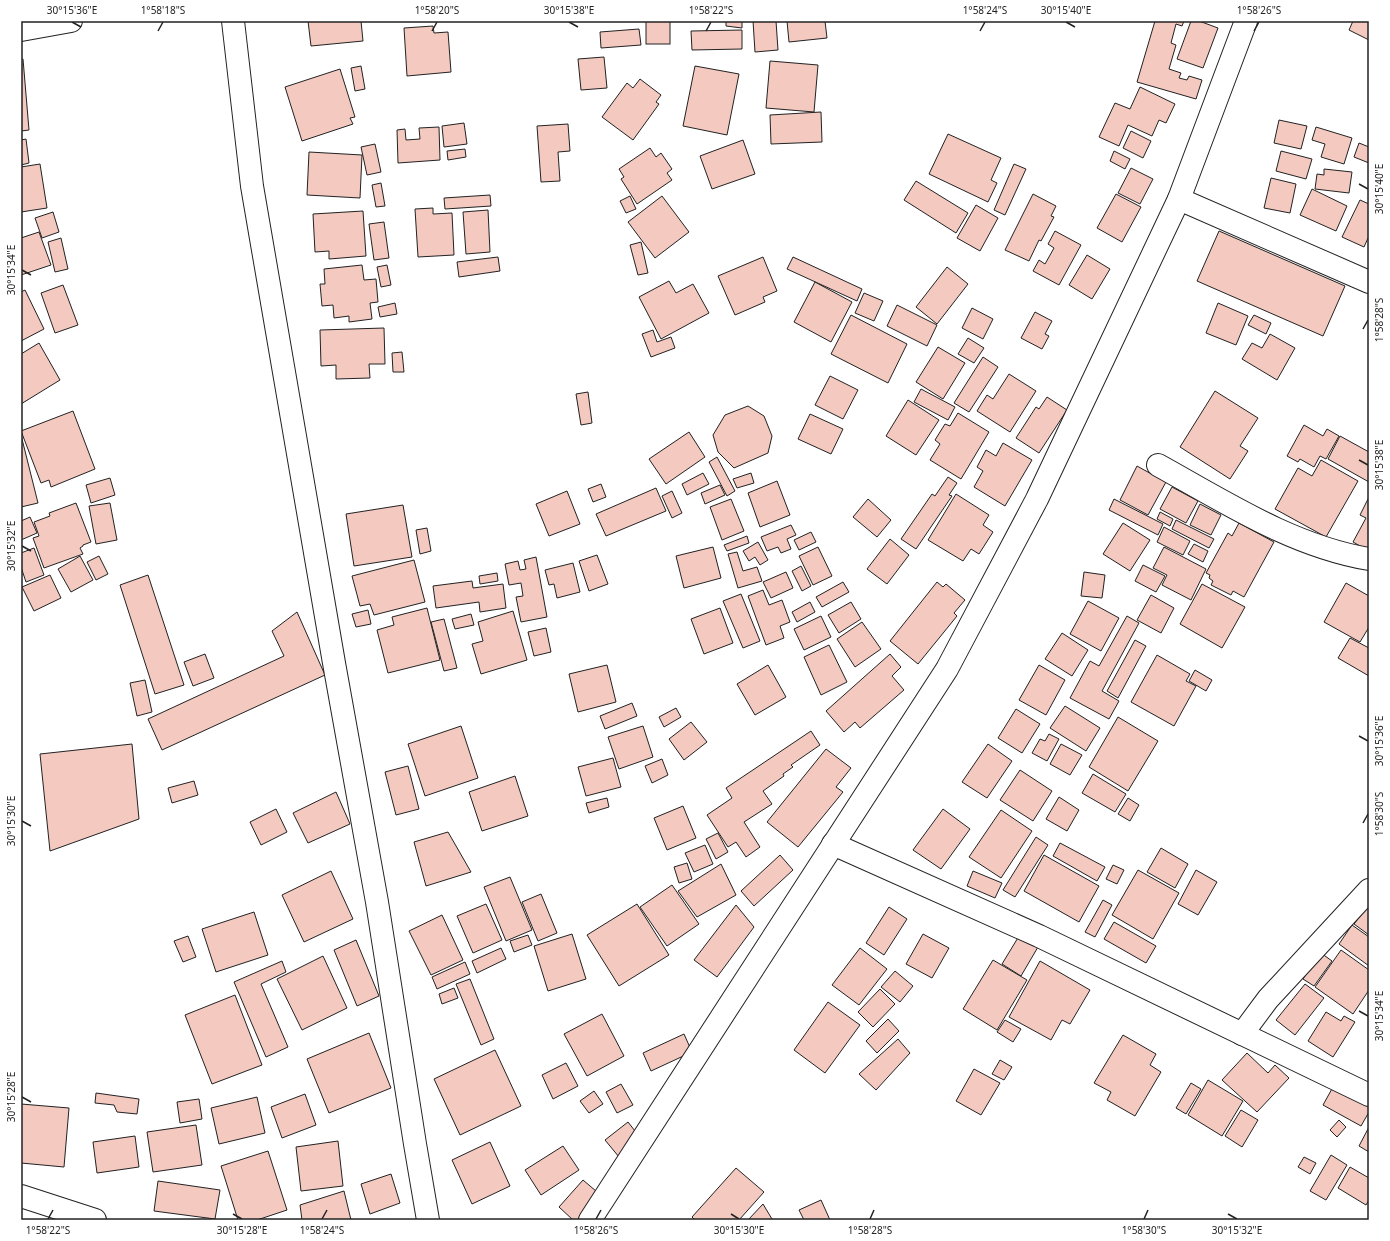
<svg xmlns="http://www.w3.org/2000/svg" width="1390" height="1241" font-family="'Noto Sans',sans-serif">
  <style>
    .building { fill: #f3c9c0; stroke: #222 }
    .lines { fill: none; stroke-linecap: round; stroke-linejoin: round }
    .minor-casing { stroke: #222; stroke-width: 24 }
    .secondary-casing { stroke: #222; stroke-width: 24 }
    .minor { stroke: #fff; stroke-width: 22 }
    .secondary { stroke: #fff; stroke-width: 22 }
    .ticks { fill: none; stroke: #222; stroke-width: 1.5 }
    .neatline { fill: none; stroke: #222; stroke-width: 1.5 }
    .ticks-label { font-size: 10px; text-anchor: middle; fill: #222 }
  </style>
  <rect width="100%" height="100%" fill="#fff"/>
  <g class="building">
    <path d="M308,21H361L363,41L311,46Z"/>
    <rect x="646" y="21" width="24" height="23"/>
    <path d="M726,21H742V28L726,26Z"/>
    <path d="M753,21H776L778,50L755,52Z"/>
    <path d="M787,21H825L827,38L789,42Z"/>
    <path d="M1155,21H1184L1182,26L1176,24L1171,43L1176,45L1169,69L1181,73L1179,78L1187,80L1189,76L1202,80L1196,99L1137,82Z"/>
    <path d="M1191,21H1199L1218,28L1203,68L1177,59Z"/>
    <path d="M1353,21H1369V40L1349,30Z"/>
    <path d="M433,26L434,33L448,32L451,72L407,76L404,28Z"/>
    <path d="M639,29L641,45L601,48L600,32Z"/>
    <path d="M742,30V49L692,50L691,31Z"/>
    <path d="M604,57L607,88L581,90L578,59Z"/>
    <path d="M21,59H23L29,130L21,131Z"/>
    <path d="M770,61L818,65L814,112L766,108Z"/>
    <path d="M361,66L365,89L355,91L351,68Z"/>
    <path d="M695,66L739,74L727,135L683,126Z"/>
    <path d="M340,69L355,117L350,118L353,124L302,141L285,87Z"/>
    <path d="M640,79L661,95L656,102L659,104L633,140L602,117L627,83L633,88Z"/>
    <path d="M1140,87L1175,104L1166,123L1159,120L1152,136L1128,125L1119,146L1099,137L1115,103L1130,109Z"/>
    <path d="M821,112L822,142L771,144L770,115Z"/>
    <path d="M1279,120L1307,126L1301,149L1274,143Z"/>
    <path d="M464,123L467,144L444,147L442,126Z"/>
    <path d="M568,124L570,151L558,152L560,181L541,182L537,126Z"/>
    <path d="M439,127L440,160L398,163L397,130L405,129L406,140L420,139L419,128Z"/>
    <path d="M1316,127L1352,138L1344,164L1321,157L1325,144L1312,140Z"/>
    <path d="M1131,131L1151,141L1143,158L1123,148Z"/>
    <path d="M948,134L1001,158L991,180L997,183L988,202L929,174Z"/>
    <path d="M26,139L29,163L21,165V140Z"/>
    <path d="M743,140L755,174L712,189L700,156Z"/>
    <path d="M1359,143L1369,147V163L1354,157Z"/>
    <path d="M375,144L381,172L367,175L361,147Z"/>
    <path d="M650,148L656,157L661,153L672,169L667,173L672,180L637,204L621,179L624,177L619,169Z"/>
    <path d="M465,149L466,157L448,160L447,151Z"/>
    <path d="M1114,151L1130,159L1125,169L1110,161Z"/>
    <path d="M1281,151L1312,159L1306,179L1276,171Z"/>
    <path d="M309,152L362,155L360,198L307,195Z"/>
    <path d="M40,164L47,208L21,212V167Z"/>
    <path d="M1014,164L1026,169L1005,215L994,210Z"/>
    <path d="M1131,168L1153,179L1140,204L1118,193Z"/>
    <path d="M1324,169L1352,172L1349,193L1315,189L1317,174L1324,175Z"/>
    <path d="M1271,178L1296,184L1290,213L1264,208Z"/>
    <path d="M916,181L968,213L956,233L904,200Z"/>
    <path d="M381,183L385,206L376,207L372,185Z"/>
    <path d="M1312,189L1347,206L1336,231L1300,215Z"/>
    <path d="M1033,194L1056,206L1051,216L1054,217L1041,241L1039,240L1029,261L1005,250Z"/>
    <path d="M1116,194L1141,207L1122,242L1097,228Z"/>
    <path d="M490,195L491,206L445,209L444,198Z"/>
    <path d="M630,196L636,209L626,213L620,201Z"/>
    <path d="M662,196L689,232L655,258L628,222Z"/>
    <path d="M1360,200L1369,204V236L1364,247L1342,237Z"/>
    <path d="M976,205L998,218L980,251L957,238Z"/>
    <path d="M433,208V214L452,213L454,255L418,257L415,209Z"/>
    <path d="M488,210L490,252L466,254L463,212Z"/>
    <path d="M363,211L366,256L329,259V251L315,252L313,214Z"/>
    <path d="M53,212L59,232L42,238L35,218Z"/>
    <path d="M384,222L389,258L374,260L369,224Z"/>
    <path d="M1055,231L1081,245L1059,285L1033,271L1039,260L1045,264L1054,248L1048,244Z"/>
    <path d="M1219,231L1345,286L1323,336L1197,281Z"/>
    <path d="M39,232L51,265L21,275V238Z"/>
    <path d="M61,238L68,269L55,272L48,242Z"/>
    <path d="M641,242L648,273L638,275L630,245Z"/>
    <path d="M1087,255L1110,269L1092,299L1069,285Z"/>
    <path d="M498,257L500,271L459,277L457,262Z"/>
    <path d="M763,257L777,291L763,297L765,302L735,315L718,276Z"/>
    <path d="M793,257L862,289L857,301L787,269Z"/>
    <path d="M362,265L364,280L376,279L378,302L370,303L372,319L349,322V316L334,318L333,305L322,306L320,284H325L324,269Z"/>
    <path d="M387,265L391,285L381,287L377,267Z"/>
    <path d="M947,267L968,284L937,324L916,307Z"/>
    <path d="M669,281L676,293L693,284L709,313L661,339L639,297Z"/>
    <path d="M815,282L852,302L831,342L794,322Z"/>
    <path d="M63,285L78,325L55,333L41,293Z"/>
    <path d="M25,290L44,329L21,341V292Z"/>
    <path d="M864,293L883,301L874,321L855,313Z"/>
    <path d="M395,303L397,314L380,317L378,307Z"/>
    <path d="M1218,303L1248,316L1236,345L1206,333Z"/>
    <path d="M897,305L937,325L927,346L887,326Z"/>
    <path d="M972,308L993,319L983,339L962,328Z"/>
    <path d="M1035,312L1052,321L1045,334L1049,336L1042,349L1021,338Z"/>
    <path d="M851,315L907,344L888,383L831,354Z"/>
    <path d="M1254,315L1271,323L1266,334L1248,325Z"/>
    <path d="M384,328L385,364H369L370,378L336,379V365L321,366L320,330Z"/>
    <path d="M653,330L657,342L671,337L675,348L651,357L642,334Z"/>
    <path d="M1270,334L1295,348L1277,380L1242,359L1252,343L1262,348Z"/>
    <path d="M968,338L984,348L974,363L958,354Z"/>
    <path d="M39,343L60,380L21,404V354Z"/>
    <path d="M938,347L965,363L943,399L916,382Z"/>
    <path d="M402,352L404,372H393L392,353Z"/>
    <path d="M983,357L998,367L969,412L954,403Z"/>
    <path d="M1009,374L1036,391L1010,432L977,411L987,395L993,399Z"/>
    <path d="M830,376L858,390L843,419L815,405Z"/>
    <path d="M921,389L955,407L948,420L914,402Z"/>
    <path d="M1215,391L1258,418L1240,446L1248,451L1230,479L1180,447Z"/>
    <path d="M588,392L592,423L581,425L576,394Z"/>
    <path d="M1047,397L1067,410L1039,453L1016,438L1036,407L1039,409Z"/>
    <path d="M908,400L939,420L916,455L886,436Z"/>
    <path d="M748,406L764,416L772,436L768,453L734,468L718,452L713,435L725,415Z"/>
    <path d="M73,411L95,469L51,487L49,480L41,483L21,431Z"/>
    <path d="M958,413L989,432L961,479L930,460L940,444L935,440L945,424L950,426Z"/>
    <path d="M810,414L843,429L831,454L798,439Z"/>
    <path d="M1304,425L1323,436L1327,429L1339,436L1326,459L1320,456L1314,467L1300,459L1298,462L1287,456Z"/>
    <path d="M689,432L705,457L666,484L649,459Z"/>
    <path d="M21,435L38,503L21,507Z"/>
    <path d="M1340,436L1369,452V482L1328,459Z"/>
    <path d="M1003,443L1032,460L1005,506L974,487L983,471L977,467L986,450L996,456Z"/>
    <path d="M717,457L735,491L727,496L709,462Z"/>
    <path d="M1321,460L1358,481L1326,537L1275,509L1298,468L1312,476Z"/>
    <path d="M1137,466L1166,482L1148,515L1120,500Z"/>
    <path d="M703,473L709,484L687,495L682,484Z"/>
    <path d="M751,473L754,483L737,488L733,479Z"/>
    <path d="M948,477L957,483L949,495L952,496L916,549L901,539L932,494L935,496Z"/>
    <path d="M110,478L115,495L91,503L86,485Z"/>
    <path d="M777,481L790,515L760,527L748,493Z"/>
    <path d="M601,484L606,497L593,502L588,489Z"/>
    <path d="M720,485L725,495L705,504L701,493Z"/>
    <path d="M1172,487L1198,501L1186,523L1160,509Z"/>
    <path d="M656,488L666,511L606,536L596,514Z"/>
    <path d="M567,491L580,524L549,536L536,504Z"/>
    <path d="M672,491L682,513L672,518L662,496Z"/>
    <path d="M956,494L989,515L983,525L993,532L979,554L971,549L963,561L928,540Z"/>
    <path d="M1369,497V551L1353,542L1366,518L1360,515Z"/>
    <path d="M731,499L744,531L722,540L710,507Z"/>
    <path d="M868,499L891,520L877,537L853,517Z"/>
    <path d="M1114,499L1163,524L1158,535L1109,510Z"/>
    <path d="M76,503L91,542L83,545V546L80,548L83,554L44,568L33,538L39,536L34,522L50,516L49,513Z"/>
    <path d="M110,503L117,540L96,544L89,506Z"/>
    <path d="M1200,504L1221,515L1211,535L1190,525Z"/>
    <path d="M403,505L412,557L354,566L346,514Z"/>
    <path d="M1160,512L1173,519L1170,526L1157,519Z"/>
    <path d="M30,517L37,533L21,540V521Z"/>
    <path d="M1176,520L1214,539L1209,548L1172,529Z"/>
    <path d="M1123,523L1150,540L1130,571L1103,554Z"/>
    <path d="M1239,523L1274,542L1244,597L1233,591L1231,595L1211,585L1213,581L1209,578L1210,575L1206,573L1228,533L1232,536Z"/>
    <path d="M791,525L796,535L787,539L791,549L781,553L778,547L767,551L761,537Z"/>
    <path d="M1164,527L1190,541L1183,555L1157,542Z"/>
    <path d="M427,528L431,551L420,554L416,530Z"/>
    <path d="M811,532L816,542L799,550L794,540Z"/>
    <path d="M747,536L749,543L727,551L724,545Z"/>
    <path d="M890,539L909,555L887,584L867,569Z"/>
    <path d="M758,542L768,560L760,565L755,557L749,561L743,551Z"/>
    <path d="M1194,544L1208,551L1203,562L1188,554Z"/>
    <path d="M713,547L721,578L684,588L676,556Z"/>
    <path d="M818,547L832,576L813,585L799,556Z"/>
    <path d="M1164,547L1206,569L1191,600L1162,585L1167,575L1153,568Z"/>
    <path d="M34,548L44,575L26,582L21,567V553Z"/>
    <path d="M737,552L743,571L757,567L762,581L738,588L728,554Z"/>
    <path d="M597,555L608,584L589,591L579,561Z"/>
    <path d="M80,556L93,580L71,592L58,569Z"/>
    <path d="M99,556L108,574L96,580L87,562Z"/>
    <path d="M536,557L547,617L521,622L516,597L523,596L521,583L509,585L505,564L518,561L520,570L526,569L524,560Z"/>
    <path d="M414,560L425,602L374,615L370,604L360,606L352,576Z"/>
    <path d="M573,563L580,592L557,598L554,584L549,585L545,570Z"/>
    <path d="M1143,565L1165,576L1156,592L1135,581Z"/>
    <path d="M801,566L811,586L802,591L792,571Z"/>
    <path d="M786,572L793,588L771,598L763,582Z"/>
    <path d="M1084,572L1105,575L1102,598L1081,596Z"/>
    <path d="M497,573L498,581L480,584L479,576Z"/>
    <path d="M50,575L61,598L34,611L22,587Z"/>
    <path d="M148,575L184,685L155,694L120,585Z"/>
    <path d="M472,581L473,588L503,584L506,608L480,612L479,602L436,608L433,586Z"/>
    <path d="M843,582L849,592L822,607L816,597Z"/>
    <path d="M937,582L943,587L946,584L965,600L954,613L957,616L918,664L890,641Z"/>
    <path d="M1346,583L1369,596V627L1360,642L1324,622Z"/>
    <path d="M1202,584L1245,607L1222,648L1180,624Z"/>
    <path d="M763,590L769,605L782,600L790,622L780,626L784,638L766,645L748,596Z"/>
    <path d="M741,594L760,641L743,648L723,601Z"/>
    <path d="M1151,595L1174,608L1161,633L1137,620Z"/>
    <path d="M1088,601L1119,618L1101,651L1070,634Z"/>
    <path d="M810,602L815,612L797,622L792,612Z"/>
    <path d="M851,602L861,619L839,633L828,615Z"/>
    <path d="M427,608L440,660L388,673L377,630L394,625L392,617Z"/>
    <path d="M720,608L733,643L704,654L691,619Z"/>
    <path d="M368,610L371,624L356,627L352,614Z"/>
    <path d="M513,611L527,660L481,674L472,644L483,641L478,622Z"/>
    <path d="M297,612L325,675L162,750L148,719L284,656L272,631Z"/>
    <path d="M471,614L474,625L455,629L452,619Z"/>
    <path d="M821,616L831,637L804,650L794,629Z"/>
    <path d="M1127,616L1139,623L1102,691L1119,701L1109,719L1070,698L1090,661L1099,666Z"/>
    <path d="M444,619L457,668L444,671L431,622Z"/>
    <path d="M862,622L881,649L855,667L837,639Z"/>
    <path d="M546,628L551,652L534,656L528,632Z"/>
    <path d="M1062,633L1088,650L1072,676L1045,659Z"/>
    <path d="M1350,638L1369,648V676L1338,658Z"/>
    <path d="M1135,640L1146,646L1118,698L1107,691Z"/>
    <path d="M829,645L847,682L821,695L804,657Z"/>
    <path d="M205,654L214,678L193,686L184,662Z"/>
    <path d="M890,654L901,667L892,676L904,690L860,728L855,722L844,732L826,711Z"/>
    <path d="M1157,655L1190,674L1186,681L1196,686L1174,726L1131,702Z"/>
    <path d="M607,665L616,702L578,712L569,674Z"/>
    <path d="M768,665L786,697L755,715L737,684Z"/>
    <path d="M1039,665L1065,680L1046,715L1019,700Z"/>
    <path d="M1195,670L1212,680L1206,691L1189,681Z"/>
    <path d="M145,680L152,712L137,716L130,683Z"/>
    <path d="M632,703L637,716L605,729L600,716Z"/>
    <path d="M1065,706L1100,728L1086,751L1050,728Z"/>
    <path d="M676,708L681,717L664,727L659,717Z"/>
    <path d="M1016,709L1040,724L1022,753L998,738Z"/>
    <path d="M1118,717L1158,741L1128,791L1089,767Z"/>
    <path d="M691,722L707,742L684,760L669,739Z"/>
    <path d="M461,726L478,778L425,796L408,744Z"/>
    <path d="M643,726L653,757L619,769L608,737Z"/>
    <path d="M811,731L820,745L791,765L793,767L783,774L784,776L763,791L772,804L744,822L760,847L746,857L736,842L728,847L707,815L732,798L726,788Z"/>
    <path d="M1049,734L1059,739L1047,761L1032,753L1040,739L1045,741Z"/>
    <path d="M132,744L139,819L50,851L40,754Z"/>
    <path d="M988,744L1012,761L987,798L962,782Z"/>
    <path d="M1061,744L1082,755L1070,775L1050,764Z"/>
    <path d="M826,749L851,768L836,787L843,792L798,847L767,822Z"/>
    <path d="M613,758L621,787L586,796L578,767Z"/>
    <path d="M662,759L668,775L652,783L645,766Z"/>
    <path d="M408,766L419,809L396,815L385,772Z"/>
    <path d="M1020,770L1052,791L1033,821L1000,800Z"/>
    <path d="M1093,774L1126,794L1115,812L1082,793Z"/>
    <path d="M515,776L528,816L482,831L469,792Z"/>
    <path d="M194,781L198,795L172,803L168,788Z"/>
    <path d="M336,792L350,824L308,843L293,813Z"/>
    <path d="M1059,797L1079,810L1067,831L1046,819Z"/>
    <path d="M607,798L609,807L589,813L586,803Z"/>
    <path d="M1128,798L1139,805L1130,821L1118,814Z"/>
    <path d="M683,806L696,838L667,850L654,818Z"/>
    <path d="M276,809L287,832L261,845L250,822Z"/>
    <path d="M943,809L970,829L941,869L913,850Z"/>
    <path d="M1001,810L1032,831L1001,878L969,857Z"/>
    <path d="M448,832L471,872L426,886L414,842Z"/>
    <path d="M718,833L728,852L716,859L706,839Z"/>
    <path d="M1036,837L1048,845L1015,897L1003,890Z"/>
    <path d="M1060,843L1105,867L1097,881L1053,856Z"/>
    <path d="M705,845L713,864L694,872L685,853Z"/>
    <path d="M1161,848L1188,864L1175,888L1147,872Z"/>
    <path d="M780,855L793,870L754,906L741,891Z"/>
    <path d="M1044,855L1099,886L1079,922L1024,891Z"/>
    <path d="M687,863L692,879L679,883L674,867Z"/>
    <path d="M721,864L736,895L697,917L678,891Z"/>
    <path d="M1113,865L1124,870L1117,884L1106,879Z"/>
    <path d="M1138,870L1179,893L1153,939L1112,915Z"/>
    <path d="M1196,870L1217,882L1198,915L1178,904Z"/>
    <path d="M331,871L353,919L304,942L282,895Z"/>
    <path d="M973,871L1002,883L995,898L967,886Z"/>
    <path d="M510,877L532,930L506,941L484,887Z"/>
    <path d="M672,885L699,924L667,946L640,907Z"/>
    <path d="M541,894L557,933L538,941L522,902Z"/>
    <path d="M1103,900L1112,905L1095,937L1085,932Z"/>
    <path d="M486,904L502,940L473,953L457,916Z"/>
    <path d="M637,904L669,955L619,986L587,935Z"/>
    <path d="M736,905L754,927L717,977L694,960Z"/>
    <path d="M1369,905V935L1354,924Z"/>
    <path d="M889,907L907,919L884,955L866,943Z"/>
    <path d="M254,912L268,955L216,972L202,929Z"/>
    <path d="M442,915L463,960L431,975L409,931Z"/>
    <path d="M1114,922L1156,946L1146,963L1104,939Z"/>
    <path d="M1352,925L1369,937V966L1339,944Z"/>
    <path d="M572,934L586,979L548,991L534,946Z"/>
    <path d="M923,934L949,948L932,978L906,964Z"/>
    <path d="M528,935L532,945L514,952L510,941Z"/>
    <path d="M188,936L196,957L183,962L174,941Z"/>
    <path d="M1019,936L1038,947L1021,976L1002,964Z"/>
    <path d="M356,940L379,996L357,1006L334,950Z"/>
    <path d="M501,948L506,959L477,973L472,961Z"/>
    <path d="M860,948L887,969L859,1005L832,985Z"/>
    <path d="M1341,950L1369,970V990L1353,1014L1315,987Z"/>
    <path d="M1321,953L1332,961L1314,986L1303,979Z"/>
    <path d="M323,956L347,1008L302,1030L277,979Z"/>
    <path d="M993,960L1027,980L997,1030L963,1009Z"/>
    <path d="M282,961L286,972L261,984L288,1047L266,1057L234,982Z"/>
    <path d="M1040,961L1090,990L1070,1024L1062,1020L1051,1040L1009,1017Z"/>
    <path d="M465,962L470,974L437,989L432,977Z"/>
    <path d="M895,971L913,986L900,1002L881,987Z"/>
    <path d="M470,979L494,1039L481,1045L456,984Z"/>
    <path d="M1305,984L1324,998L1295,1035L1276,1020Z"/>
    <path d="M454,988L458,998L442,1004L439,994Z"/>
    <path d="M880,989L895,1004L873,1027L858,1012Z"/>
    <path d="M235,995L262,1065L212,1084L185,1015Z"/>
    <path d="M828,1002L860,1025L825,1073L794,1050Z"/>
    <path d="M1326,1012L1341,1021L1344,1016L1355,1022L1333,1057L1308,1041Z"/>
    <path d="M602,1014L624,1056L587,1076L564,1034Z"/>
    <path d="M888,1019L899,1031L877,1053L866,1041Z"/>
    <path d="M1005,1020L1021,1029L1013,1042L997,1032Z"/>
    <path d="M369,1033L391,1088L329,1113L307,1059Z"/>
    <path d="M684,1034L692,1052L651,1071L643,1053Z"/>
    <path d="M1123,1035L1156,1054L1150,1065L1161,1072L1135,1116L1107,1100L1111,1092L1094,1083Z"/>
    <path d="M898,1039L910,1053L876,1090L859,1074Z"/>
    <path d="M495,1050L521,1106L460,1135L434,1079Z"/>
    <path d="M1247,1053L1268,1073L1275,1065L1289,1078L1257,1112L1222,1080Z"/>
    <path d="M1000,1060L1012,1067L1004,1080L992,1074Z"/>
    <path d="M566,1063L578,1086L553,1099L542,1075Z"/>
    <path d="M974,1069L1000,1083L981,1115L956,1101Z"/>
    <path d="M1208,1080L1243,1101L1222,1136L1188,1115Z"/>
    <path d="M1191,1083L1201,1089L1186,1114L1176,1108Z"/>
    <path d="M621,1084L633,1105L617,1113L606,1092Z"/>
    <path d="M1333,1087L1369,1106V1112L1361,1126L1323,1105Z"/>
    <path d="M594,1091L603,1104L589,1113L580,1101Z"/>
    <path d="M96,1093L139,1099L137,1114L117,1112L114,1105L95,1103Z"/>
    <path d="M305,1094L316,1125L282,1138L271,1107Z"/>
    <path d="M257,1097L265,1133L219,1144L211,1108Z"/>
    <path d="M199,1099L202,1119L180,1123L177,1102Z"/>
    <path d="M21,1104L69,1108L64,1167L21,1163Z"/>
    <path d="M1241,1110L1258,1120L1242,1147L1225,1136Z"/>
    <path d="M1339,1120L1346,1127L1337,1137L1330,1130Z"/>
    <path d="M628,1122L642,1140L619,1157L605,1140Z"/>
    <path d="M196,1125L202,1165L153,1172L147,1132Z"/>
    <path d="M1369,1127V1152L1359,1146Z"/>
    <path d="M135,1136L139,1167L97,1173L93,1142Z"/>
    <path d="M338,1141L343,1186L301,1191L296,1147Z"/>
    <path d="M490,1142L510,1186L472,1204L452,1160Z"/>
    <path d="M563,1146L579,1170L541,1195L525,1170Z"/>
    <path d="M268,1151L287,1210L257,1220H238L221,1166Z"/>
    <path d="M1331,1155L1347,1165L1326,1200L1310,1191Z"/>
    <path d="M1304,1157L1316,1163L1310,1174L1298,1167Z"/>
    <path d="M1350,1167L1369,1178V1200L1366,1205L1338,1188Z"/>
    <path d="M736,1168L764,1192L739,1220H695L692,1217Z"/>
    <path d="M391,1174L400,1203L370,1214L361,1184Z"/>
    <path d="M583,1180L603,1197L583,1220H573L559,1207Z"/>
    <path d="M158,1181L220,1190L215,1219L154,1211Z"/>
    <path d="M344,1191L351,1220H302L300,1205Z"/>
    <path d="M821,1200L830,1220H804L799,1210Z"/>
    <path d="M763,1204L772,1219L771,1220H748Z"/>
  </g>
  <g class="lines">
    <defs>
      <g id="minor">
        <path d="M233,21L252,186L334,663L377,902L415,1144L428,1220"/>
        <path d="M21,30L71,21"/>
        <path d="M1179,199L1369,282"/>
        <path d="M1158,465C1225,502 1292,546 1369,559"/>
        <path d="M833,844L1039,936L1369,1095"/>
        <path d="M1242,1034L1268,999L1369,890"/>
        <path d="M21,1196L95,1220"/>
      </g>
      <path id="secondary" d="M590,1220L947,669L1037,499L1179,199L1246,21"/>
    </defs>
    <use href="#minor" class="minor-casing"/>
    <use href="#secondary" class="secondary-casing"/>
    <use href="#minor" class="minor"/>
    <use href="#secondary" class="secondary"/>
  </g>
  <path class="ticks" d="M72,22L81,27M569,22L578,27M1066,22L1075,27M158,31L163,22M432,31L437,22M706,31L711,22M980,31L985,22M1254,31L1259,22M1359,184L1368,189M22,270L31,275M1363,329L1368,320M1359,460L1368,465M22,546L31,551M1359,736L1368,741M22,821L31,826M1363,823L1368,814M1359,1011L1368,1016M22,1097L31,1102M233,1214L242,1219M731,1214L739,1219M1228,1214L1237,1219M48,1219L53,1210M322,1219L327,1210M596,1219L601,1210M870,1219L874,1210M1144,1219L1148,1210"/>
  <rect width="1390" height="1241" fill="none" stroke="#ffffff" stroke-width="44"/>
  <rect x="22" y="22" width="1346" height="1197" class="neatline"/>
  <g class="ticks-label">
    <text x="72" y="14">30°15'36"E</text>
    <text x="163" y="14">1°58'18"S</text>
    <text x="437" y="14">1°58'20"S</text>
    <text x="569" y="14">30°15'38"E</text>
    <text x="711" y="14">1°58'22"S</text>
    <text x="985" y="14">1°58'24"S</text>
    <text x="1066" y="14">30°15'40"E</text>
    <text x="1259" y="14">1°58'26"S</text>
    <text transform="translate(1379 189) rotate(-90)" y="4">30°15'40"E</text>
    <text transform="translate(11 270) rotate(-90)" y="4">30°15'34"E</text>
    <text transform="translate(1379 320) rotate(-90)" y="4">1°58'28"S</text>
    <text transform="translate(1379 465) rotate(-90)" y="4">30°15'38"E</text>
    <text transform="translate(11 546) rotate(-90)" y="4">30°15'32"E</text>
    <text transform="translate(1379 741) rotate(-90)" y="4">30°15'36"E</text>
    <text transform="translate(1379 814) rotate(-90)" y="4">1°58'30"S</text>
    <text transform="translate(11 821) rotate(-90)" y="4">30°15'30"E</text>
    <text transform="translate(1379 1016) rotate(-90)" y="4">30°15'34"E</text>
    <text transform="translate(11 1097) rotate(-90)" y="4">30°15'28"E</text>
    <text x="48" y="1234">1°58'22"S</text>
    <text x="242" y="1234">30°15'28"E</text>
    <text x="322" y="1234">1°58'24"S</text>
    <text x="596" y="1234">1°58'26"S</text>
    <text x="739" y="1234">30°15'30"E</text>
    <text x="870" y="1234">1°58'28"S</text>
    <text x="1144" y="1234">1°58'30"S</text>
    <text x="1237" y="1234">30°15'32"E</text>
  </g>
</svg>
